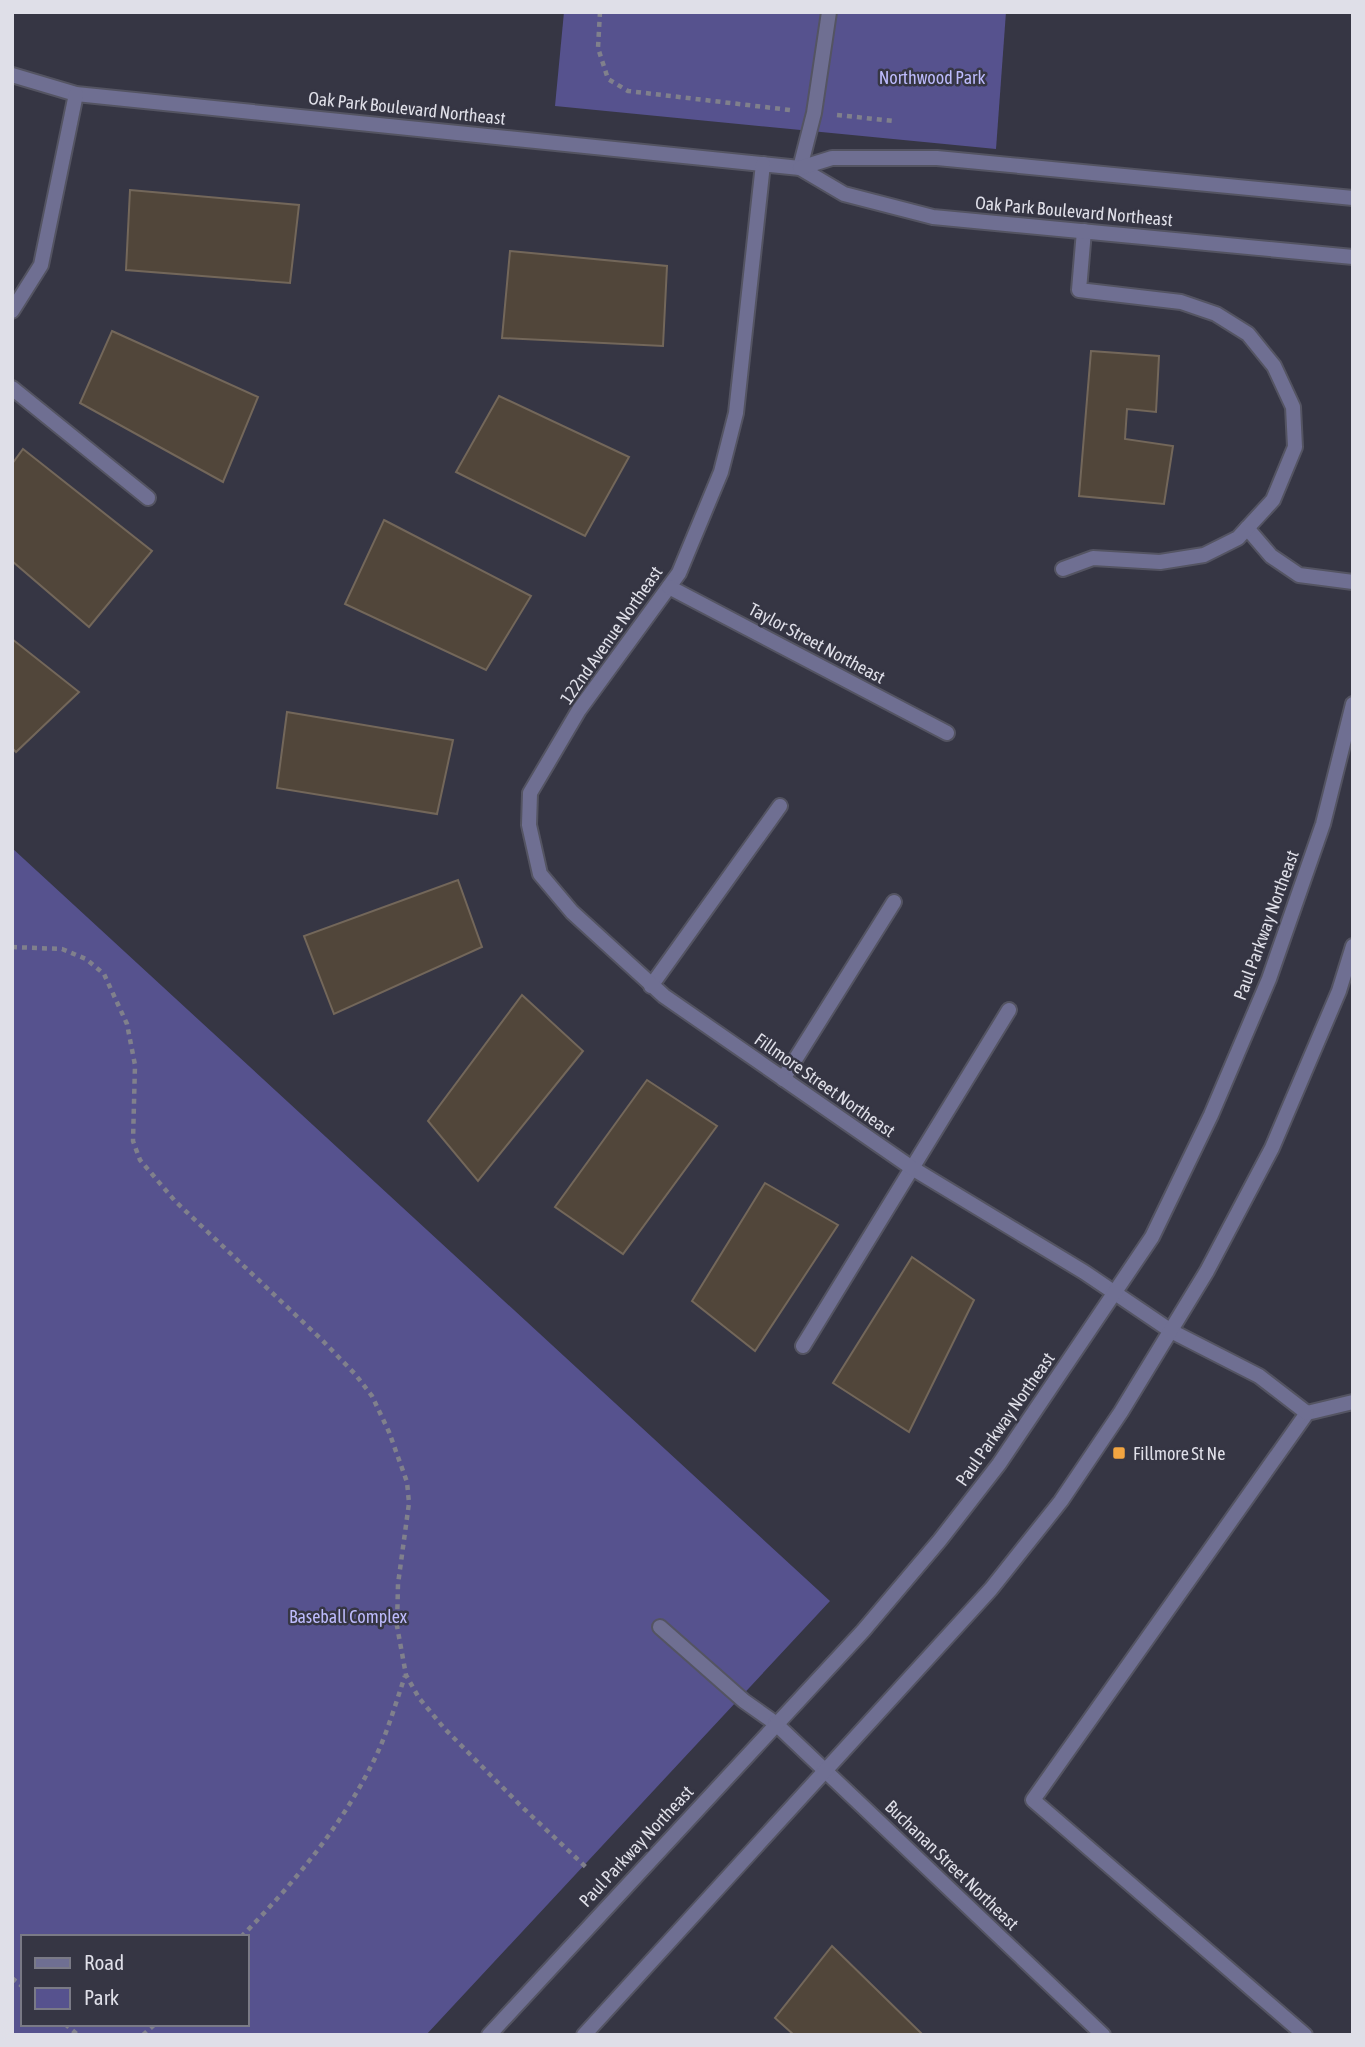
<svg xmlns="http://www.w3.org/2000/svg" width="1365" height="2047" font-family="'Asap Condensed',sans-serif">
  <style>
    .green { fill: #56528e; fill-rule: evenodd }
    .building { fill: #51463a; stroke: #73675a; stroke-width: 2 }
    .lines { fill: none; stroke-linecap: round; stroke-linejoin: round }
    .service-casing { stroke: #545462; stroke-width: 18 }
    .minor-casing { stroke: #545462; stroke-width: 18 }
    .tertiary-casing { stroke: #545462; stroke-width: 18 }
    .path { stroke: #80808c; stroke-width: 4.5; stroke-dasharray: 5 5; stroke-linecap: butt }
    .service { stroke: #6f6f92; stroke-width: 14 }
    .minor { stroke: #6f6f92; stroke-width: 14 }
    .tertiary { stroke: #6f6f92; stroke-width: 14 }
    .poi-dot { fill: #f2a541; stroke: #363644; stroke-width: 2.5 }
    .labels { text-anchor: middle; dominant-baseline: central; stroke-width: 5; stroke-linejoin: round; paint-order: stroke }
    .park-label { font-size: 18px; fill: #bdbbfc; stroke: #363644 }
    .street-label { font-size: 18px; fill: #dfdfe8; stroke: #363644 }
    .poi-label { font-size: 18px; fill: #dfdfe8; stroke: #363644; text-anchor: start }
  </style>
  <rect width="100%" height="100%" fill="#363644"/>
  <g class="green">
    <path d="M564,12H1006L996,149L555,106Z"/>
    <path d="M12,848L830,1601L426,2035H12ZM23,1937H247V2024H23Z"/>
  </g>
  <g class="building">
    <path d="M130,190L299,205L290,283L126,270Z"/>
    <path d="M510,251L667,266L663,346L502,338Z"/>
    <path d="M112,331L258,397L223,482L80,403Z"/>
    <path d="M1091,351L1159,356L1156,412L1127,409L1125,439L1173,446L1164,504L1079,496Z"/>
    <path d="M499,396L629,457L585,536L456,472Z"/>
    <path d="M23,449L152,551L89,627L12,561V464Z"/>
    <path d="M384,520L531,596L486,670L345,604Z"/>
    <path d="M12,639L79,692L16,752L12,748Z"/>
    <path d="M287,712L453,740L437,814L277,788Z"/>
    <path d="M458,880L482,947L334,1014L304,936Z"/>
    <path d="M522,995L583,1051L478,1181L428,1121Z"/>
    <path d="M647,1080L717,1126L623,1254L555,1207Z"/>
    <path d="M765,1183L838,1225L755,1351L692,1301Z"/>
    <path d="M912,1257L974,1300L909,1432L833,1383Z"/>
    <path d="M832,1946L923,2035H794L775,2018Z"/>
  </g>
  <g class="lines">
    <defs>
      <g id="service">
        <path d="M800,168L814,113L829,12"/>
        <path d="M12,388L148,498"/>
        <path d="M1247,528L1271,556L1299,575L1353,582"/>
        <path d="M1063,569L1093,558L1160,562L1204,555L1238,538L1273,500L1295,447L1293,407L1274,366L1248,334L1216,314L1181,302L1079,290L1084,231"/>
        <path d="M651,986L780,806"/>
        <path d="M783,1079L894,902"/>
        <path d="M803,1346L1009,1010"/>
        <path d="M660,1627L744,1701L775,1723"/>
        <path d="M1305,2035L1033,1800L1307,1413L1353,1402"/>
      </g>
      <g id="minor">
        <path d="M12,75L76,94L800,168L844,194L933,217L1353,257"/>
        <path d="M763,164L736,413L721,472L679,573L579,710L530,793L529,825L540,874L572,912L664,996L912,1168L1084,1272L1171,1331L1259,1376L1307,1413"/>
        <path d="M800,168L832,158H937L1353,198"/>
        <path d="M12,311L41,265L76,94"/>
        <path d="M669,587L947,733"/>
        <path d="M775,1723L1103,2035"/>
      </g>
      <g id="tertiary">
        <path d="M489,2035L863,1631L940,1540L999,1464L1152,1237L1211,1115L1269,979L1323,824L1353,704"/>
        <path d="M584,2035L991,1589L1061,1501L1121,1412L1207,1271L1272,1148L1339,991L1353,946"/>
      </g>
    </defs>
    <use href="#service" class="service-casing"/>
    <use href="#minor" class="minor-casing"/>
    <use href="#tertiary" class="tertiary-casing"/>
    <g class="path">
      <path d="M600,12L598,48L608,79L628,91L790,110"/>
      <path d="M837,115L894,121"/>
      <path d="M12,947L62,949L86,959L104,974L127,1024L135,1065L133,1141L140,1160L175,1201L322,1340L355,1374L372,1396L389,1432L407,1482L409,1503L398,1584L397,1626L406,1675L419,1698L444,1728L521,1806L588,1869"/>
      <path d="M241,1937C294,1883 343,1825 376,1756C388,1731 396,1702 405,1676"/>
      <path d="M12,1978L23,1987"/>
      <path d="M65,2024L78,2035"/>
      <path d="M143,2035L155,2024"/>
    </g>
    <use href="#service" class="service"/>
    <use href="#minor" class="minor"/>
    <use href="#tertiary" class="tertiary"/>
  </g>
  <rect class="poi-dot" x="1112" y="1446" width="14" height="14" rx="3.5"/>
  <g class="labels">
    <g class="park-label">
      <text x="932" y="77">Northwood Park</text>
      <text x="348" y="1616">Baseball Complex</text>
    </g>
    <g class="street-label">
      <text transform="translate(407 108) rotate(6)">Oak Park Boulevard Northeast</text>
      <text transform="translate(1074 211) rotate(5)">Oak Park Boulevard Northeast</text>
      <text transform="translate(611 635) rotate(-55)">122nd Avenue Northeast</text>
      <text transform="translate(817 643) rotate(28)">Taylor Street Northeast</text>
      <text transform="translate(1266 925) rotate(-70)">Paul Parkway Northeast</text>
      <text transform="translate(825 1085) rotate(35)">Fillmore Street Northeast</text>
      <text transform="translate(1005 1419) rotate(-55)">Paul Parkway Northeast</text>
      <text transform="translate(636 1846) rotate(-47)">Paul Parkway Northeast</text>
      <text transform="translate(952 1865) rotate(44)">Buchanan Street Northeast</text>
    </g>
    <g class="poi-label">
      <text x="1133" y="1453">Fillmore St Ne</text>
    </g>
  </g>
  <rect width="1365" height="2047" fill="none" stroke="#dfdfe8" stroke-width="28"/>
  <rect x="21" y="1935" width="228" height="91" fill="#363644" stroke="#7a7a86" stroke-width="2"/>
  <rect x="35" y="1958" width="35" height="10" fill="#6f6f92" stroke="#7a7a86" stroke-width="2"/>
  <text x="84" y="1970" font-size="21" fill="#dfdfe8">Road</text>
  <rect x="35" y="1988" width="35" height="21" fill="#56528e" stroke="#7a7a86" stroke-width="2"/>
  <text x="84" y="2005" font-size="21" fill="#dfdfe8">Park</text>
</svg>
